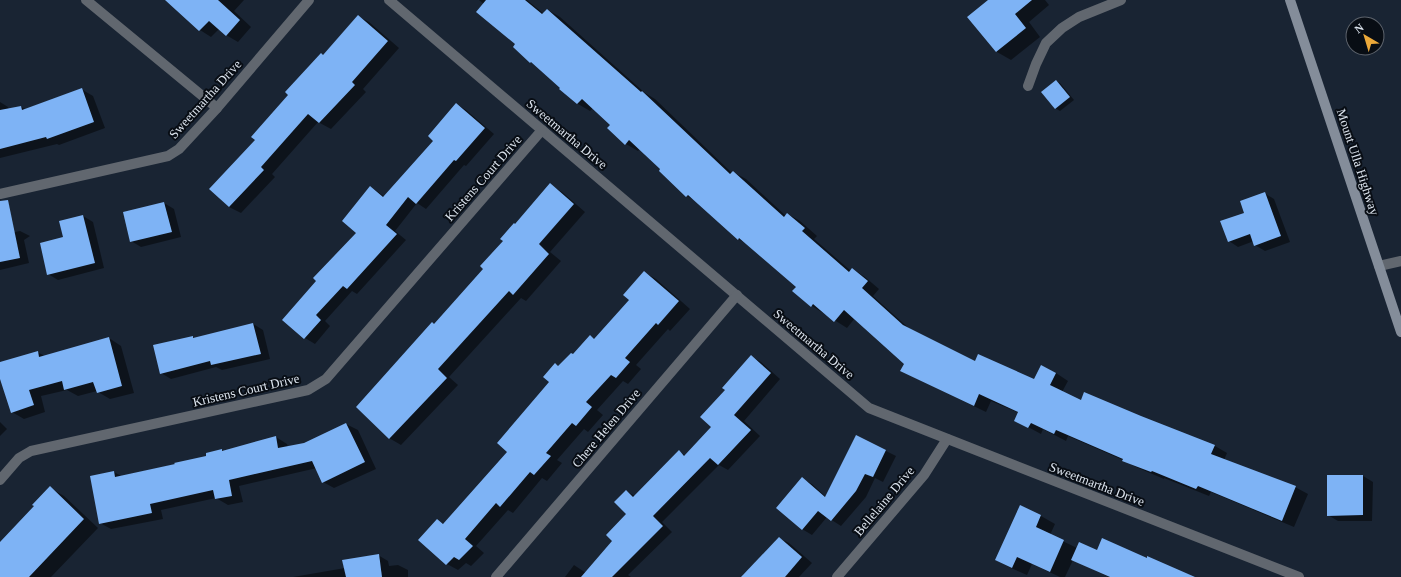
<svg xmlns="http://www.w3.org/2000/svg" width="1401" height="577" font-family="'Times New Roman',serif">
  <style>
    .shadow { fill: #0007 }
    .building { fill: #7eb3f5 }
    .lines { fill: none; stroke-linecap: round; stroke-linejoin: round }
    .lane { stroke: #61676f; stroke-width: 10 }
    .street { stroke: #61676f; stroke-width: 10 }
    .secondary { stroke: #848d9a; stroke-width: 10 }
    .labels { text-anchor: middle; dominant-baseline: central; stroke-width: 4; stroke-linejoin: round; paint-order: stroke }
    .street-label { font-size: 13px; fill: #dde5ef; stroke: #080d14 }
  </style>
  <rect width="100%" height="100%" fill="#192433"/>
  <g class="shadow">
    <path d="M175,0H244L234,11L251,27L238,42L226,35L219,29L211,37L200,30L171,4Z"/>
    <path d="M479,0H527L544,14L548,10L560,17L645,93L655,99L732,173L733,172L746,179L786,216L788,214L800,221L817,236L814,239L851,271L853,269L865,277L879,289L873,296L913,332L975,362L1035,381L1056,373L1068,381L1062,392L1082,402L1140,417L1215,446L1227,453L1224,460L1295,487L1308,494L1294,527L1211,492L1209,496L1164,478V479L1136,467L1123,460L1068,436L1066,441L1043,429L1041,434L1015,420L1019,413L991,401L986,412L901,371L905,364L855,318L847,328L812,306L794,291L797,287L747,244L738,239L698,202L687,196L640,149L638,151L626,144L612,124L593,108L590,111L578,104L560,89L561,88L517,44L484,4Z"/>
    <path d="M990,0H1045L1049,5L1029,22L1040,37L1011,60L997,52L969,17Z"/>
    <path d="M358,16L369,22L399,48L363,89L366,92L331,129L318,122L272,174L275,177L241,213L229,207L211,189L256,140L323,55Z"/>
    <path d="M1056,81L1060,83L1074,100L1060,111L1055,108Z"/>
    <path d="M81,89L93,96L105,128L59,145L57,144L0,158V102L8,107L9,109L21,107L25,109Z"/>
    <path d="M457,104L466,110L494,134L466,166L464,165L426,209L417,203L395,231L406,240L357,294L352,291L325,321L330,326L315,344L305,338L284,320L358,233L371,187L385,197L434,141Z"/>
    <path d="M550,185L562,192L585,212L550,252L561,261L526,301L521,298L449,377L458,385L401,445L389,438L435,325L484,269L515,225Z"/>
    <path d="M1264,193L1274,199L1290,242L1265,251L1255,245L1254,241L1238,247L1229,241L1246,213Z"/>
    <path d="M164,203L174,209L181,237L141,247L131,241Z"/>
    <path d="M83,216L93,222L104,268L58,280L48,274L64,238Z"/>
    <path d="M20,231L30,236L24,240L29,263L0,270V235Z"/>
    <path d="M644,272L656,279L690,309L670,331L668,329L636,365L641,369L628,384L623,381L597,410L603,415L588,432L584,429L557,460L562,463L547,481L542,478L513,513L508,510L476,546L484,553L471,566L466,563L458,570L447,564L437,520L444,524L508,452L550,382L556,365L559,367L573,355L590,336L595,340L631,300Z"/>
    <path d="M253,324L263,330L270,359L222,370L216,367L171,379L161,373L193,337L195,338Z"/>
    <path d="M109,338L121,346L134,393L110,399L98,392L97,391L78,396L67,390L41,396L45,412L24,419L12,412L0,376V363L37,352L45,356Z"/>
    <path d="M751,356L761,362L780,379L744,421L760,436L728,470L719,465L662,522L672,532L628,575L631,577H565L574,565L586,573L613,541L627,514L626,491L635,496L679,452L685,455L713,427L726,390Z"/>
    <path d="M0,422L7,429L0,436Z"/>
    <path d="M346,424L358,430L376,469L334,488L323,482L317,468L239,486L243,502L228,505L216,498L161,510L163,519L111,529L100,523L91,477L114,472L121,476L208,457L222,450L224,451L276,437L287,444L288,447L305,444Z"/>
    <path d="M856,436L896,456L883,482L875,478L866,497L841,526L827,517L812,535L802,529V479L812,484L826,497Z"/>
    <path d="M1363,476L1373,482L1372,521H1338L1328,515Z"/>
    <path d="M50,488L64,496L98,528L51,577H0V544L35,506Z"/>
    <path d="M1020,507L1041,516L1055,524L1050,535L1077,548L1097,551L1177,577H1109L1073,560L1065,577H1060L1032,564L1027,575L1011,568L996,560Z"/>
    <path d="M779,538L789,543L812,563L799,577H743Z"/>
    <path d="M378,555L388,561L389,566L398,565L408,570V577H293L345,568Z"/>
  </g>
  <g class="building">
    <path d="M165,0H218L240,20L226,36L209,21L199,31Z"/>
    <path d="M486,0H525L542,14L547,9L641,92L642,91L730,174L733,171L784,217L787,213L805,228L802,231L849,272L852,268L868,281L862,288L903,325L975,361L978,354L1034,379L1041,365L1056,373L1050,385L1081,400L1084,392L1141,416L1215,445L1211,454L1296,486L1282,521L1198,486L1196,489L1152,471L1151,472L1122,461L1123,459L1056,430L1054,434L1031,423L1028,428L1014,421L1018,412L979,394L974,406L900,371L904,364L844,310L834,322L813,304L811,307L792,291L796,287L739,238L738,240L688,195L686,197L659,171L660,169L629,140L625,145L607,128L610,125L582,99L577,104L559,89L560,88L531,62L530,63L513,47L515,44L476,12Z"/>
    <path d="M988,0H1032L1015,14L1026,28L996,52L967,17Z"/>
    <path d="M358,15L388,41L352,82L355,85L319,123L308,114L261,167L264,170L229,207L209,189L255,140L251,137L288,95L285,92L321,53L323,55Z"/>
    <path d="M1056,80L1070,97L1055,109L1041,92Z"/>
    <path d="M82,88L94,122L47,139L46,137L0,149V110L21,106L22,110Z"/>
    <path d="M456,103L485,128L456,161L454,160L416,204L408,197L386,225L397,234L347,289L343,286L316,315L321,320L304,339L282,320L316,281L313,278L356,233L342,221L370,186L383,197L433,141L428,136Z"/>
    <path d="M550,183L574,204L539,244L549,254L513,295L509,291L438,369L447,378L389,439L356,407L432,322L434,324L483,269L480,266L503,241L500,239L514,223L515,224Z"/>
    <path d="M1265,192L1281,236L1254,246L1250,234L1228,242L1220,221L1244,213L1240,201Z"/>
    <path d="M8,200L20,258L0,262V201Z"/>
    <path d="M164,202L172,232L130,242L123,212Z"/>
    <path d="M83,215L95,263L47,275L40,243L63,237L59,221Z"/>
    <path d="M644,271L679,301L658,325L656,323L625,358L630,362L616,378L611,375L586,402L592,407L576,426L572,423L546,453L551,456L534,475L530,472L500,507L496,503L465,539L473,546L459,560L454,557L446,565L418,540L437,519L443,524L507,452L497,443L549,382L543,377L555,363L558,366L571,353L573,354L590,335L594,339L629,300L623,295Z"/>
    <path d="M253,323L261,354L211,365L210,361L160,374L153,345L193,336V338Z"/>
    <path d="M109,337L122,386L97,393L93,382L64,390L62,381L29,390L34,405L11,413L0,379V362L38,351L39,357Z"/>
    <path d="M751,355L771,373L734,415L751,430L718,465L710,458L653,516L663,526L612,577H581L612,541L606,535L626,514L614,502L626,490L633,497L679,450L684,456L711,427L700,417L725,390L722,388Z"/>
    <path d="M346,423L365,462L322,483L312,461L229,480L232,496L215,499L213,490L150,504L152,513L99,524L90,476L114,471L115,477L175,464L174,463L206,456V453L222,449V451L276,436L278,448L304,443Z"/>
    <path d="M856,435L886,450L873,477L865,474L856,491L831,521L818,511L802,530L776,508L802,477L825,497Z"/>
    <path d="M1327,475H1363V515L1327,516Z"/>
    <path d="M50,486L84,519L29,577H0V542L34,506L32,505Z"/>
    <path d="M1020,505L1041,515L1036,527L1064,540L1050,572L1017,557L1012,568L995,560Z"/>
    <path d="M779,537L802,557L785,577H741Z"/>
    <path d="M1102,538L1147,558V556L1195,577H1110L1071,560L1079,542L1097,550Z"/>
    <path d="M379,554L382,577H346L342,560Z"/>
  </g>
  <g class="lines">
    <path class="lane" d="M1028,86L1036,64L1046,43L1062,28L1079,17L1121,0"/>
    <g class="street">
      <path d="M86,0L217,108"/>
      <path d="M389,0L869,408L1299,577"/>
      <path d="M0,194L168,156L179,149L217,108L309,0"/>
      <path d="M1379,266L1401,261"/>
      <path d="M0,480L19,458L31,451L308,390L326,379L542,130"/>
      <path d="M496,577L737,295"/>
      <path d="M837,577L924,475L947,439"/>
    </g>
    <path class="secondary" d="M1290,0L1401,332"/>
  </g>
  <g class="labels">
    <g class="street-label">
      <text transform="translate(205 99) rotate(-48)">Sweetmartha Drive</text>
      <text transform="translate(567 134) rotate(40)">Sweetmartha Drive</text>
      <text transform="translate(1358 162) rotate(72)">Mount Ulla Highway</text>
      <text transform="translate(483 178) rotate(-49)">Kristens Court Drive</text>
      <text transform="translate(814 344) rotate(40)">Sweetmartha Drive</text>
      <text transform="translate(246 390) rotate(-13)">Kristens Court Drive</text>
      <text transform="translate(606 428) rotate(-50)">Chere Helen Drive</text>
      <text transform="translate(1097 484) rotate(21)">Sweetmartha Drive</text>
      <text transform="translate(884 501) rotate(-50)">Bellelaine Drive</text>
    </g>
  </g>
  <g transform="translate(1365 36) rotate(322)"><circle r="19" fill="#080d14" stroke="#5d636c"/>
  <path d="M0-3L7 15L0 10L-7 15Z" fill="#eca93a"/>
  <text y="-6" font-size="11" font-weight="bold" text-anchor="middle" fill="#dde5ef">N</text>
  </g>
</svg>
